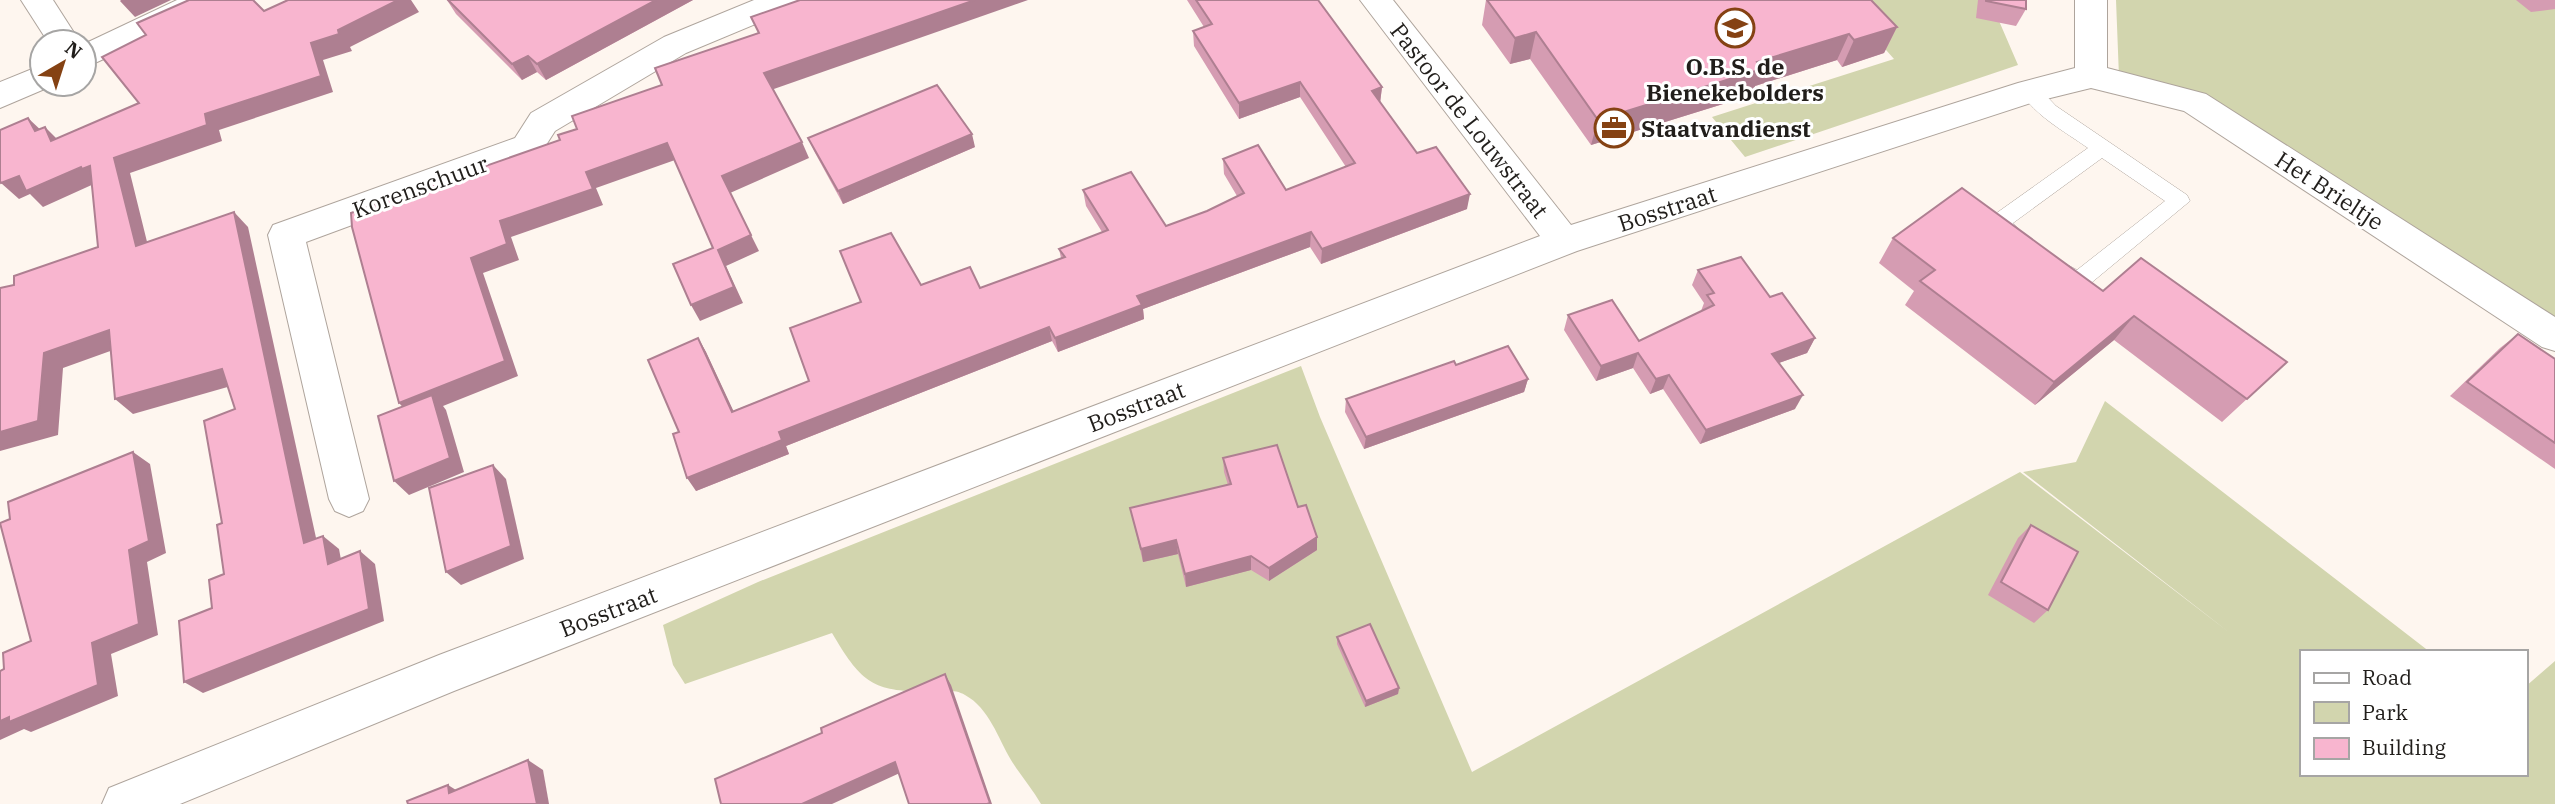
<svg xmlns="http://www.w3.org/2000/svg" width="2555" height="804" font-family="'IBM Plex Serif',serif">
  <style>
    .green { fill: #d2d5ae }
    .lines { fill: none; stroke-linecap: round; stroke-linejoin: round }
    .service-casing { stroke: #aea49c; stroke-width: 1 }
    .minor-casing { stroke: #aea49c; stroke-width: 2 }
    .service { fill: #fff; fill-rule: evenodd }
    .minor { fill: #fff; fill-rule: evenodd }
    .wall { fill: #d59cb2 }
    .shaded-wall { fill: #ae7f91 }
    .building { fill: #f8b5cf; stroke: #ae7f91; stroke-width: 2 }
    .labels { text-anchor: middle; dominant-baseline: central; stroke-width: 6; stroke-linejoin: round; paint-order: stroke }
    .poi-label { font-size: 23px; font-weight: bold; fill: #211e1b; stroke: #fff }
    .street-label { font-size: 23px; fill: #211e1b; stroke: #fff }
  </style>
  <rect width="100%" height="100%" fill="#fef6ef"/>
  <g class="green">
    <path d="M1842,0H1990L2018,65L1745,157L1712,117L1894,59Z"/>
    <path d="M2116,0H2555V326L2226,111L2119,77Z"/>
    <path d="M1301,366L1320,417L1472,772L2020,472L2230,633L2023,472L2076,462L2105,401L2430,652H2301V774H2525V687L2555,661V804H1041C1032,788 1020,775 1011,760C998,738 989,708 965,695C956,689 944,691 934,691C874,693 862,684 832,633L685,684L673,665L663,625L758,582Z"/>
  </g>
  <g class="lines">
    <defs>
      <path id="service" d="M2030,84L2037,86L2056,106L2187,195L2190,201L2085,288L2077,291L2052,275L2049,269L2052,263L2060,261L2077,270L2165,201L2102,158L2013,223L2025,236L2022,242C2009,246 1994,235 1988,223L1991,217L2088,148C2064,131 2035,116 2020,91L2023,86Z"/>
      <g id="minor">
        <path d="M21,0H53L80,42H48Z"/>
        <path d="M177,0H220L215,8L84,68V44Z"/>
        <path d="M754,0H799L794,8L686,53L555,131L539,156L306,242L369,499L363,511L349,517L335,511L329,499L268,235L273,225L515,138L531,113L664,37Z"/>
        <path d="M1360,0H1393L1571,225L2018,83L2075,68V0H2107V68L2206,94L2555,317V351L2542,347L2184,111L2091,88L2034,102L1577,251L454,691L180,804H102L109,788L439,655L1540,236Z"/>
        <path d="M42,65V84L54,85L0,108V82Z"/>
      </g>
    </defs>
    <use href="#service" class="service-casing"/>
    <use href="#minor" class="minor-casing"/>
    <use href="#service" class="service"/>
    <use href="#minor" class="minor"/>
  </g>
  <g class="wall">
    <path d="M447,0H693L546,80L537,72L522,80L456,14Z"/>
    <path d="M1187,0H1318L1382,87L1380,103L1417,153L1467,209L1321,264L1310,247L1143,309L1144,319L1058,352L1052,341L786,446L789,454L696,491L679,432L698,338L706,352L733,411L809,381L921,285L980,288L1061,258L1059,249L1102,232L1086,206L1083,190L1166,226L1207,211L1237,196L1224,174L1223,159L1286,190L1346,167L1300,97L1239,119L1194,46L1193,31L1204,27Z"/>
    <path d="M1486,0H1871L1897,27L1884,53L1842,67L1837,60L1755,86L1752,95L1591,145L1530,59L1510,64L1482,25Z"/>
    <path d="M1978,0H2026V9L2016,26L1976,18Z"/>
    <path d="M2516,0H2555V9L2531,12Z"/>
    <path d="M808,138L975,147L843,204L814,151Z"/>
    <path d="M1893,238L2103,291L2262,385L2222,422L2114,340L2035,405L1905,305L1914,291L1879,263Z"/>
    <path d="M1698,270L1770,297L1815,338L1807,353L1779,363L1795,409L1700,444L1663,389L1650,394L1633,368L1596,381L1564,330L1568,315L1639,341L1701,311L1704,303L1692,285Z"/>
    <path d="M2518,334L2555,359V469L2450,396L2500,348Z"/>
    <path d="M1456,365L1528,379L1524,392L1364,449L1345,412L1346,399Z"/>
    <path d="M1223,458L1298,507L1317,550L1269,581L1251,570L1186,587L1178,554L1143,562L1130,508L1228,485L1224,472Z"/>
    <path d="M2031,525L2048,610L2034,623L1988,595L2018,538Z"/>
    <path d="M1337,637L1399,688L1398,694L1365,707L1337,644Z"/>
  </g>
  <g class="shaded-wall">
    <path d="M121,0H171L135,17L120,1Z"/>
    <path d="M398,0H411L419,12L350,47L352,51L323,60L333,92L219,130L222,141L130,173L152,262L136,246L114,158L205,114L311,43Z"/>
    <path d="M656,0H693L546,80L537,64Z"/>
    <path d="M975,0H1028L771,90L764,73Z"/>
    <path d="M1897,27L1884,53L1842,67L1854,40Z"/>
    <path d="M1536,32L1530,59L1510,64L1515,38Z"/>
    <path d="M1849,34L1837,60L1755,86L1752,95L1591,145L1598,120L1757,62Z"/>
    <path d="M528,56L537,72L522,80L512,64Z"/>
    <path d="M1300,82V97L1239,119V103Z"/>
    <path d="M1382,87L1380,103L1372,91Z"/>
    <path d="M28,118L45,134L35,131Z"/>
    <path d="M45,127L61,143L51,141Z"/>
    <path d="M972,134L975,147L843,204L838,191Z"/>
    <path d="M802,142L809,158L730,193L759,251L726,266L743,303L700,321L691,305L718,250L722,176Z"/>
    <path d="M667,143L675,160L596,188L603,205L511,237L519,260L483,273L518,376L443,406L446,410L464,472L409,495L394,481L413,418L399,403L471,258L500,221L586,172Z"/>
    <path d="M90,166L96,183L43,207L30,194L19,199L1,183L19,176Z"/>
    <path d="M1470,194L1467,209L1321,264L1322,249Z"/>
    <path d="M234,212L248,227L320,556L304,543Z"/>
    <path d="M1311,232L1310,247L1143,309L1144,319L1058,352L1055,338L1137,296Z"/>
    <path d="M2134,316L2114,340L2035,405L2054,382Z"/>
    <path d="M1049,327L1052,341L786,446L789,454L696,491L687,478L779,432Z"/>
    <path d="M109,330L127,345L63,368L58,435L0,451V432L44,353Z"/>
    <path d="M698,338L706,352L740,425L732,412Z"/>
    <path d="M1815,338L1807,353L1765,368L1772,354Z"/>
    <path d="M1638,353L1633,368L1596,381L1601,366Z"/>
    <path d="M222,369L238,384L133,414L115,399Z"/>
    <path d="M1669,375L1663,389L1650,394L1656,379Z"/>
    <path d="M1528,379L1524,392L1364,449L1366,437Z"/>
    <path d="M1803,395L1795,409L1700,444L1706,430Z"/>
    <path d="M133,452L150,464L166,553L147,562L158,635L111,654L118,696L31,732L24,729L0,740V721L92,643L129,550Z"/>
    <path d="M493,465L506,479L524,559L461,585L446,572Z"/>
    <path d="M323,536L339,549L344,576L328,564Z"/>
    <path d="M1317,537V550L1269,581V568Z"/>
    <path d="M1176,540L1178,554L1143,562L1141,549Z"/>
    <path d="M360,551L375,564L384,621L203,693L184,682Z"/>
    <path d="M1251,556V570L1186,587L1185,574Z"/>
    <path d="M945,674L951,685L992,804H987Z"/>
    <path d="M1399,688L1398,694L1365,707L1366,701Z"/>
    <path d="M528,760L543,770L549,804H537Z"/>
    <path d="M895,762L902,772L832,804H802Z"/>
    <path d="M448,785L464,795L449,793Z"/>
  </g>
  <g class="building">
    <path d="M189,0H253L264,11L288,0H398L338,30L339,34L311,43L321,76L205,114L207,125L114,158L136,246L234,212L304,543L323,536L328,564L360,551L369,609L184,682L179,621L212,608L209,580L224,574L217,525L222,523L204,421L235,409L222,369L115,399L109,330L44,353L38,421L0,432V288L14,285V276L98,247L90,166L82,169L81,167L26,191L19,176L1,183L0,181V130L28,118L35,131L45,127L51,141L139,103L102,57L146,35L137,23Z"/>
    <path d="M448,0H656L537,64L528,56L512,64Z"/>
    <path d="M800,0H975L764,73L802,142L722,176L751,235L718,250L734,287L691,305L673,264L713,248L667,143L586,172L593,189L500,221L507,244L471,258L505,361L399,403L352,227L351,213L560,140L558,135L577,129L572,116L662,85L655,68L759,33L751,17Z"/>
    <path d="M1196,0H1318L1382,87L1372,91L1417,153L1436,147L1470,194L1322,249L1311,232L1137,296L1142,305L1055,338L1049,327L779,432L782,440L687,478L673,434L679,432L648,360L698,338L732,412L809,381L790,328L861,302L840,251L891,233L921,285L970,267L980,288L1065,257L1059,249L1108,230L1083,190L1131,172L1166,226L1207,211L1244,193L1223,159L1258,145L1286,190L1355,163L1300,82L1239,103L1193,31L1212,24Z"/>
    <path d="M1487,0H1871L1897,27L1854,40L1849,34L1757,62L1762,69L1598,120L1536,32L1515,38Z"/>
    <path d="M1986,0H2026V9L1986,1Z"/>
    <path d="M937,85L972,134L838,191L808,138Z"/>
    <path d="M1962,188L2103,291L2141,258L2287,362L2247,399L2134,316L2054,382L1920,281L1935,270L1893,238Z"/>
    <path d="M1741,257L1770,297L1782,293L1815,338L1772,354L1803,395L1706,430L1669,375L1656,379L1638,353L1601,366L1568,315L1612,300L1639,341L1714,305L1707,295L1714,293L1698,270Z"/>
    <path d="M2518,334L2555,359V443L2467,382Z"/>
    <path d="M1508,346L1528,379L1366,437L1346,399L1454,361L1456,365Z"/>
    <path d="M432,395L450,458L394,481L378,416Z"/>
    <path d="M1277,445L1298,507L1306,505L1317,537L1269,568L1251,556L1185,574L1176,540L1141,549L1130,508L1231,484L1223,458Z"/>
    <path d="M133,452L149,541L129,550L139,624L92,643L98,685L9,722V717L0,721V671L4,669L3,653L31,641L0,523L10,519L8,502Z"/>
    <path d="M493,465L511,546L446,572L429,488Z"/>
    <path d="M2031,525L2078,552L2048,610L2001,582Z"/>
    <path d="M1370,624L1399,688L1366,701L1337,637Z"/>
    <path d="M945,674L990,803L987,804H909L895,762L802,804H721L715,779L822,733L821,728Z"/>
    <path d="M528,760L537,804H408L407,801L448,785L449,793Z"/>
  </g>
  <defs>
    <symbol id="school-ring" viewBox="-11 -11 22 22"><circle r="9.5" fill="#fff" stroke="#854213" stroke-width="1.5"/><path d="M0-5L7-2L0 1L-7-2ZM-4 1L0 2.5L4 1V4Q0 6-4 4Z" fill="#854213"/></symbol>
    <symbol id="office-ring" viewBox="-11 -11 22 22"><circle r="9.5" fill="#fff" stroke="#854213" stroke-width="1.5"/><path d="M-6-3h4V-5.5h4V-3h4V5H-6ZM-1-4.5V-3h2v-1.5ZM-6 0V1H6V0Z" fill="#854213"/></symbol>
  </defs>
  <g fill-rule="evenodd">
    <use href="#school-ring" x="1713" y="6" width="44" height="44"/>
    <use href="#office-ring" x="1592" y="106" width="44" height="44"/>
  </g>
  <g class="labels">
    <g class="poi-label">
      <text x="1735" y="66">O.B.S. de<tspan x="1735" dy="26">Bienekebolders</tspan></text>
      <text x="1641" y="128" text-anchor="start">Staatvandienst</text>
    </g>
    <g class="street-label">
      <text transform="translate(1470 120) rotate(52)">Pastoor de Louwstraat</text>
      <text transform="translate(420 186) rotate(-20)">Korenschuur</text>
      <text transform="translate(2330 190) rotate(33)">Het Brieltje</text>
      <text transform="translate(1667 208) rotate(-18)">Bosstraat</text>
      <text transform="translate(1136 406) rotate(-21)">Bosstraat</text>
      <text transform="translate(608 611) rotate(-21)">Bosstraat</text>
    </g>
  </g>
  <rect x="2300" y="650" width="228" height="126" fill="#ffffff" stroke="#a6a5a4" stroke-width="2"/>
  <rect x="2314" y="673" width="35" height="10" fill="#ffffff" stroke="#a6a5a4" stroke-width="2"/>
  <text x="2362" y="685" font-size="21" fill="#211e1b">Road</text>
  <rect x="2314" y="702" width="35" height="21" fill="#d2d5ae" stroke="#a6a5a4" stroke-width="2"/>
  <text x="2362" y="720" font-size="21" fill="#211e1b">Park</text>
  <rect x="2314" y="738" width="35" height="21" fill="#f8b5cf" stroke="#a6a5a4" stroke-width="2"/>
  <text x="2362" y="755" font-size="21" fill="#211e1b">Building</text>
  <g transform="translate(63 63) rotate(39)"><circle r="33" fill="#ffffff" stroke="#a6a5a4" stroke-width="2"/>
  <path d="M0-5L12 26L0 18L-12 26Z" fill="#854213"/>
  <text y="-10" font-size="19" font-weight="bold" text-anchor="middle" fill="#211e1b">N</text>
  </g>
</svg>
